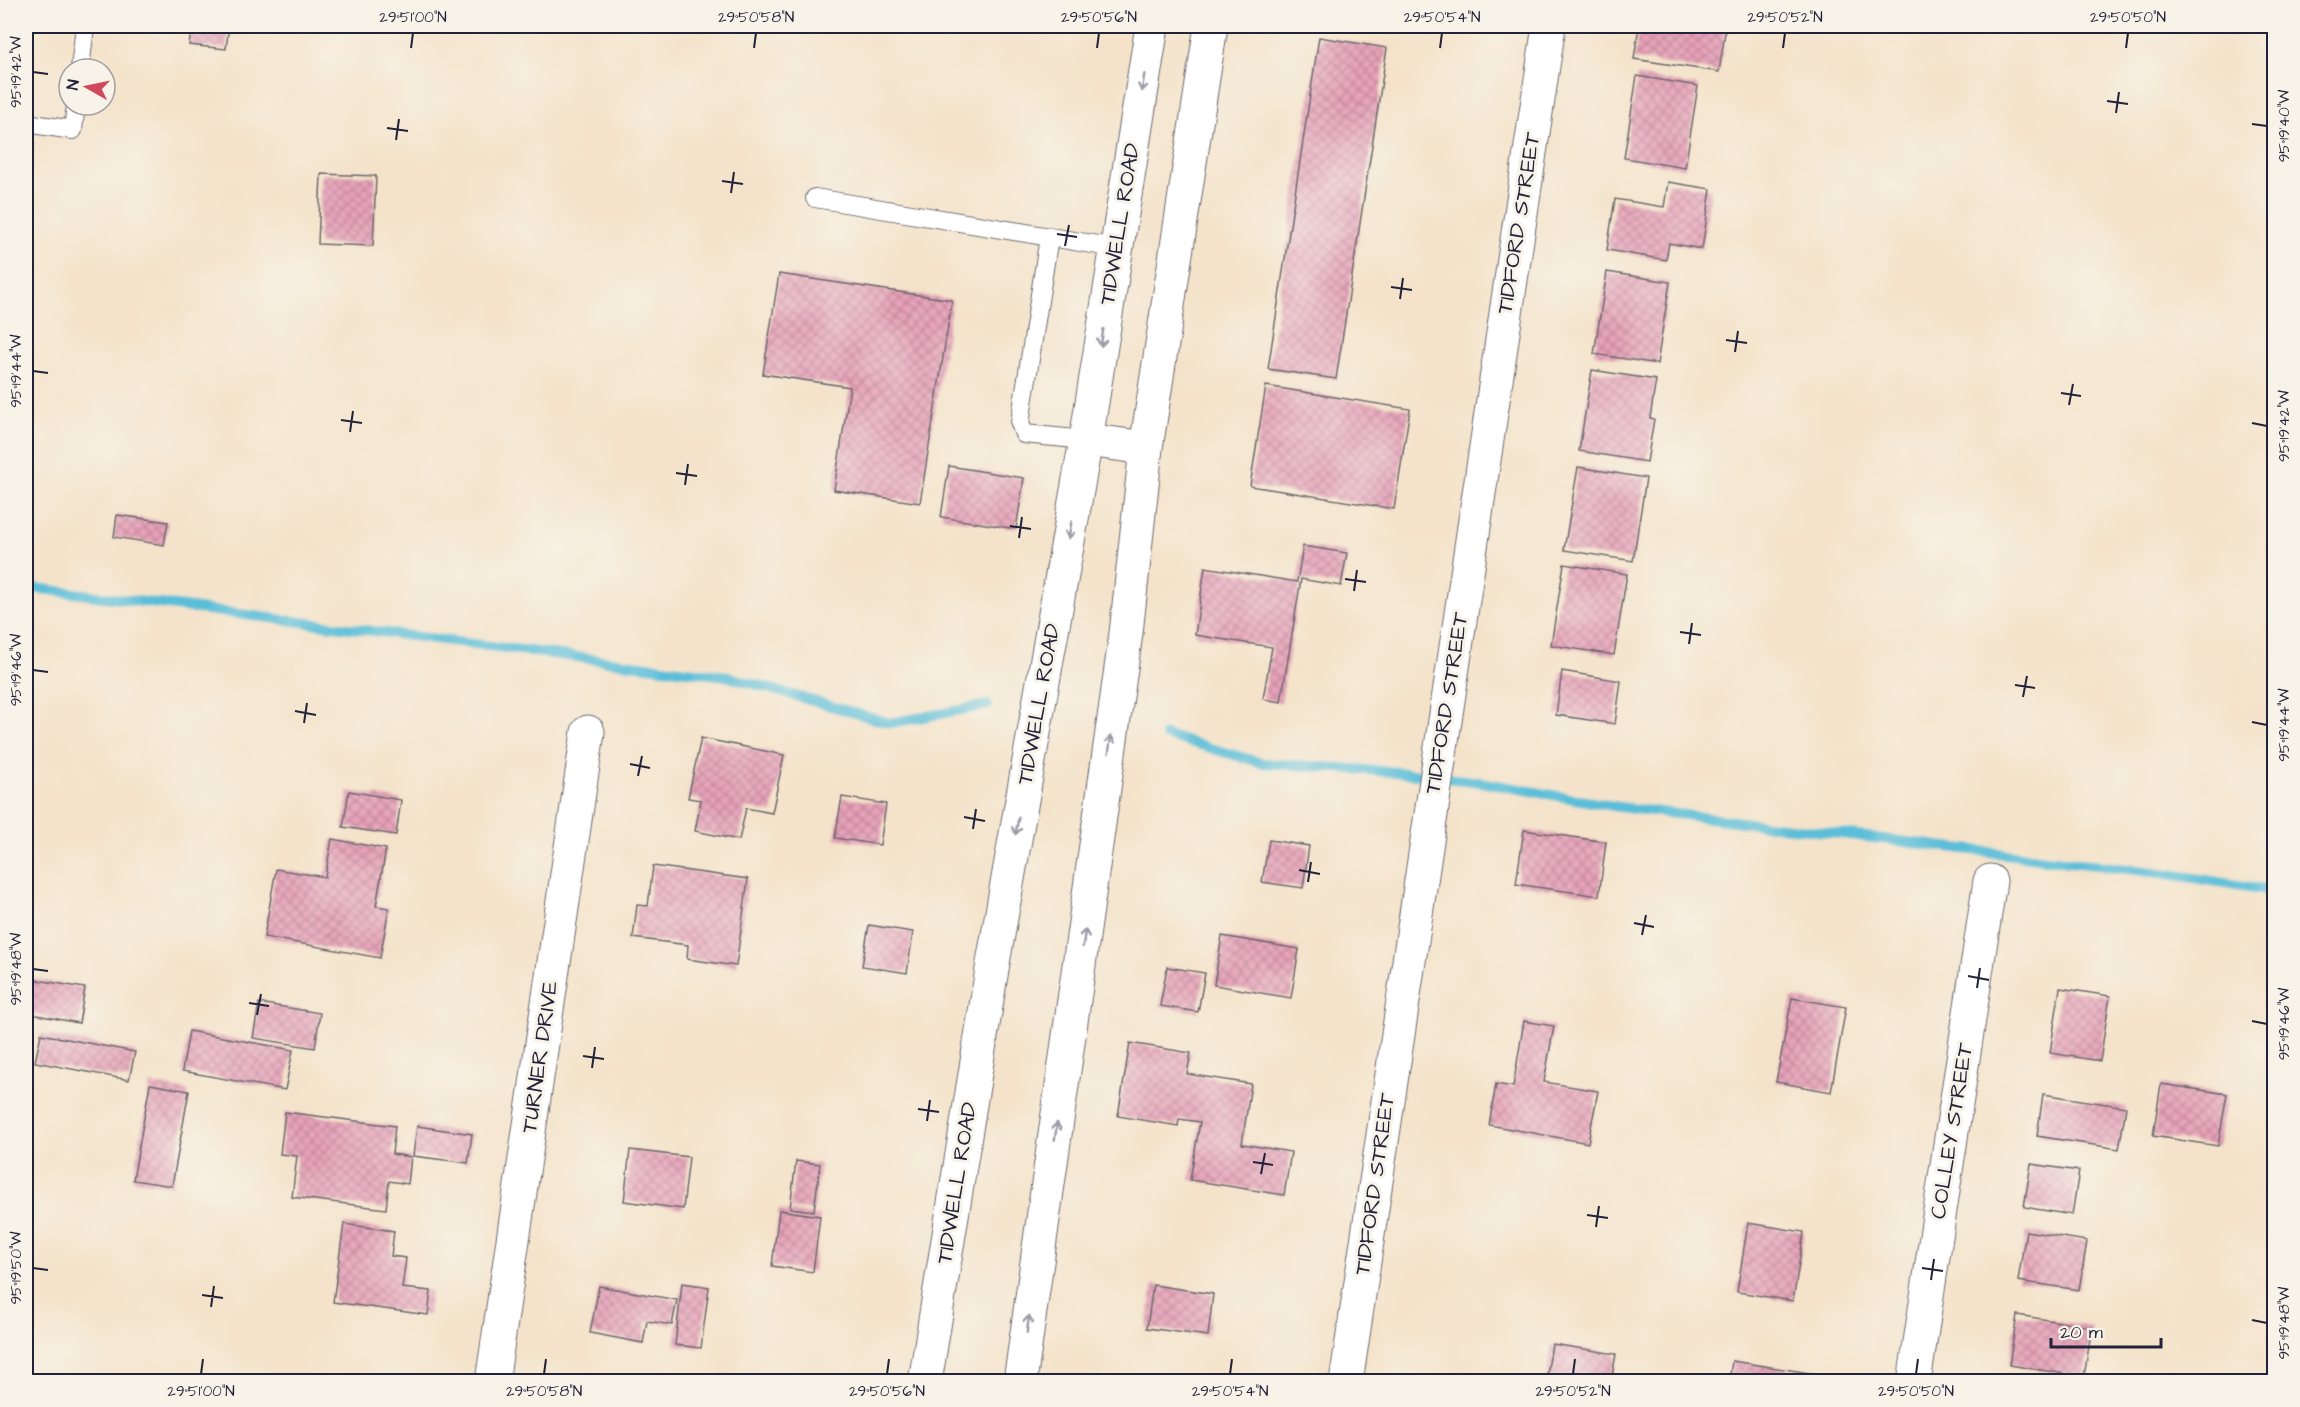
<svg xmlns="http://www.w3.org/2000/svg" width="2300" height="1407" font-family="'Architects Daughter',sans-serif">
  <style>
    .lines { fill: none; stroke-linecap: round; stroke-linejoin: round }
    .stream { stroke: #5abed8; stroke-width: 10 }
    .building { fill: url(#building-cross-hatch) }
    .lane-casing { stroke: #6c666d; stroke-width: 20 }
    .street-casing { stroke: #6c666d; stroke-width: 35 }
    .secondary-casing { stroke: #6c666d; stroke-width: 35 }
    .lane { stroke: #fff; stroke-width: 18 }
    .street { stroke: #fff; stroke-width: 33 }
    .secondary { stroke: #fff; stroke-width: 33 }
    .oneway { stroke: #9c9ca7 }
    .ticks { fill: none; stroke: #22223b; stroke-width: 2 }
    .labels { text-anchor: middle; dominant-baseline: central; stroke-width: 6; stroke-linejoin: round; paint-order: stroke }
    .street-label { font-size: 22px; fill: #22223b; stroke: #f7f3e8 }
    .neatline { fill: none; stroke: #22223b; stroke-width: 2 }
    .ticks-label { font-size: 15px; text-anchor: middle; fill: #22223b }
  </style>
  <defs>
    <pattern id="building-cross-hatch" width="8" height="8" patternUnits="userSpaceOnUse" patternTransform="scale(1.5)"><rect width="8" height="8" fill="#e8a3ba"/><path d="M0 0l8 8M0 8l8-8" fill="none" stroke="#bc8498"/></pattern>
  </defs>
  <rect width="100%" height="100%" fill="#f7f3e8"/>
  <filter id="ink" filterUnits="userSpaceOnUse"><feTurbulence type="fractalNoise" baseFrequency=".0167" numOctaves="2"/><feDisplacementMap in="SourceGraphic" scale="12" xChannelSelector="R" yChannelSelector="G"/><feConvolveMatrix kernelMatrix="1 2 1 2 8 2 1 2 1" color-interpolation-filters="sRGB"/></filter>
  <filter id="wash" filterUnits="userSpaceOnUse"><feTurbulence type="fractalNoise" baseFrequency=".008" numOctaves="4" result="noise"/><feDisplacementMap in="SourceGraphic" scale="24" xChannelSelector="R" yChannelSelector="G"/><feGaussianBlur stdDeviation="1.35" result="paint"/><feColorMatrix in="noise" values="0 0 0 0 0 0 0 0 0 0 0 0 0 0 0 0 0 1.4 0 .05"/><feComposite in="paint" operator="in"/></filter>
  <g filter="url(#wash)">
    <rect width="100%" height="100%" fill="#f4e3ca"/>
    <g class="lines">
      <g class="stream">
        <path d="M26,587L726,676L890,723L988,705"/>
        <path d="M1165,735L1262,763L1396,772L1481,782L1619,807L2169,874L2274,891"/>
      </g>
    </g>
    <g id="blocks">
      <g class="building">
        <path d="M192,26H229L226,49L189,45Z"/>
        <path d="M1639,26H1726L1719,72L1634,59Z"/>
        <path d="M1319,37L1387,48L1336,379L1268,369Z"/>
        <path d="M1637,76L1698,86L1685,168L1624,158Z"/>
        <path d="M26,141L34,142L27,194H26Z"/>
        <path d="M321,174L376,176L373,246L318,244Z"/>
        <path d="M1668,182L1711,189L1702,249L1669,243L1666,260L1607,250L1615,199L1664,207Z"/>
        <path d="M1607,272L1670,282L1657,364L1594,354Z"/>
        <path d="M779,274L952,300L920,503L834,490L850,387L763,374Z"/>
        <path d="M1592,370L1656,380L1650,418L1654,419L1647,462L1579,451Z"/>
        <path d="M1266,386L1410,409L1394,509L1250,486Z"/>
        <path d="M949,466L1024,478L1016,529L941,517Z"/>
        <path d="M1578,467L1646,478L1633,561L1564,550Z"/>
        <path d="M117,515L168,522L164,545L114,537Z"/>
        <path d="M1303,546L1347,553L1341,586L1301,579L1281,702L1263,699L1272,647L1195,635L1205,567L1297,582Z"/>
        <path d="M1564,564L1627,574L1614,655L1551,645Z"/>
        <path d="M1562,671L1621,681L1615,724L1556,715Z"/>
        <path d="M701,738L784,755L772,813L746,808L739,840L695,831L701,800L688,798Z"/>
        <path d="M349,791L401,800L396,835L343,827Z"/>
        <path d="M842,797L886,804L880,845L835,838Z"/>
        <path d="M1524,830L1606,842L1599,896L1516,884Z"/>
        <path d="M332,839L386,849L376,906L389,908L380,958L264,937L276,869L325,877Z"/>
        <path d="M1269,840L1309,846L1303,888L1262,882Z"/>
        <path d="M653,866L748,879L736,966L687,959L688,945L633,938L637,905L648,906Z"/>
        <path d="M869,925L913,932L907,973L862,966Z"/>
        <path d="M1222,936L1299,949L1291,998L1214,985Z"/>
        <path d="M1167,967L1205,973L1198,1012L1160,1006Z"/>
        <path d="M26,978L85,988L79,1023L26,1013Z"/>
        <path d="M2060,988L2110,996L2100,1061L2050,1053Z"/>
        <path d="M1792,998L1846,1007L1831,1092L1776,1082Z"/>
        <path d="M259,1003L320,1013L315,1048L253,1038Z"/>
        <path d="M1524,1021L1554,1026L1544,1082L1598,1091L1588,1143L1489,1125L1496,1084L1513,1087Z"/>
        <path d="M189,1031L293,1050L285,1090L182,1071Z"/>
        <path d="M41,1034L135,1052L129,1080L35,1062Z"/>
        <path d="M1130,1043L1191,1053L1187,1074L1251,1084L1242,1144L1291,1152L1284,1195L1190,1180L1200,1122L1179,1119L1178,1126L1118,1116Z"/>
        <path d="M150,1084L189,1091L172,1186L133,1180Z"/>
        <path d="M2161,1084L2227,1094L2218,1146L2153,1136Z"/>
        <path d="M2043,1094L2126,1107L2119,1149L2037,1136Z"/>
        <path d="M285,1112L395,1126L392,1154L411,1157L408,1184L389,1181L386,1209L292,1197L297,1156L280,1154Z"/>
        <path d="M417,1126L472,1134L468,1163L413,1156Z"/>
        <path d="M630,1150L689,1157L683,1209L624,1201Z"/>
        <path d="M796,1161L820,1164L814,1211L790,1208Z"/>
        <path d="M2031,1164L2079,1171L2072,1215L2024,1207Z"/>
        <path d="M779,1210L820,1216L813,1272L772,1266Z"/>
        <path d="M1748,1223L1804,1232L1793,1301L1737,1292Z"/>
        <path d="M344,1224L394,1231L391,1256L406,1258L402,1288L431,1291L428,1315L333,1302Z"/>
        <path d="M2026,1231L2087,1241L2079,1290L2018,1281Z"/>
        <path d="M682,1283L709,1287L701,1348L675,1345Z"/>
        <path d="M1153,1285L1213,1294L1208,1336L1147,1328Z"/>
        <path d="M599,1286L677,1300L672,1325L647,1321L643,1343L590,1333Z"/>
        <path d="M2017,1315L2092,1327L2084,1377L2009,1365Z"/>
        <path d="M1552,1344L1616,1354L1611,1382H1546Z"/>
        <path d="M1732,1361L1816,1374L1815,1382H1729Z"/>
      </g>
    </g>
  </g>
  <g filter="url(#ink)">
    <use href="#blocks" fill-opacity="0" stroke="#6c666d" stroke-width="1.5"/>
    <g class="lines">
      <defs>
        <g id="lane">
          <path d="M80,69L85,26"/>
          <path d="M26,123L73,130L76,105"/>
          <path d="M815,198L1116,248"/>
          <path d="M1049,237L1020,423L1024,434L1086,440"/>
        </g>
        <g id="street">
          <path d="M492,1382L588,732"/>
          <path d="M1346,1382L1549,26"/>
          <path d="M1914,1382L1990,881"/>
        </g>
        <g id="secondary">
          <path d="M1086,440L1146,448"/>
          <path d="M925,1382L993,963L1086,440L1152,26"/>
          <path d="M1020,1382L1126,633L1146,448L1211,26"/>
        </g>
      </defs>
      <use href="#lane" class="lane-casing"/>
      <use href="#street" class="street-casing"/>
      <use href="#secondary" class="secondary-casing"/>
      <use href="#lane" class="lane"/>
      <use href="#street" class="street"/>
      <use href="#secondary" class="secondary"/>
    </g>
    <defs><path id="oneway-shaft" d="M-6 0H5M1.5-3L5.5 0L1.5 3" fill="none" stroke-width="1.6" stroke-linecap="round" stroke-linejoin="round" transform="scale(1.5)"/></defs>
    <g class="oneway">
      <use href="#oneway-shaft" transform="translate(1143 83) rotate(99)"/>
      <use href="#oneway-shaft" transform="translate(1102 338) rotate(99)"/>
      <use href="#oneway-shaft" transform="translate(1070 530) rotate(100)"/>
      <use href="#oneway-shaft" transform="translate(1110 744) rotate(-82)"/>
      <use href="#oneway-shaft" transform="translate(1017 826) rotate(100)"/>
      <use href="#oneway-shaft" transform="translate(1084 938) rotate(-82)"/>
      <use href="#oneway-shaft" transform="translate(1056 1131) rotate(-82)"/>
      <use href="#oneway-shaft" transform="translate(1028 1324) rotate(-82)"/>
    </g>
  </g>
  <path class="ticks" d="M411,48L413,33M754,48L756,33M1097,48L1099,33M1440,48L1442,33M1783,48L1785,33M2126,48L2128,33M33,72L48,74M2107,101L2128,104M2116,113L2119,92M2252,124L2267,126M387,128L408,131M396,140L399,119M722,181L743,184M731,193L734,172M1057,234L1077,237M1065,246L1069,225M1391,287L1412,290M1400,299L1403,278M1726,340L1747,343M1735,352L1738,331M33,371L48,373M2061,393L2081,396M2069,405L2073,384M341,420L362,423M2252,423L2267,426M350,432L353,411M676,473L697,476M685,485L688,464M1010,526L1031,529M1019,538L1022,517M1345,579L1366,582M1354,591L1357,570M1680,632L1701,635M1689,644L1692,623M33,670L48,672M2015,685L2035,688M2023,697L2027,676M295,711L316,715M2252,722L2267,725M304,723L307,703M630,764L650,768M638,776L642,756M964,817L985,821M973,829L976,809M1299,870L1320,874M1308,882L1311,862M1634,923L1654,927M1642,935L1646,915M33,969L48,971M1968,976L1989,980M1977,988L1980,968M249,1003L269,1006M257,1015L261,994M2252,1021L2267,1024M583,1056L604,1059M592,1068L595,1047M918,1109L939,1112M927,1121L930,1100M1253,1162L1273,1165M1261,1174L1265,1153M1587,1215L1608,1218M1596,1227L1599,1206M33,1268L48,1270M1922,1268L1943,1271M1931,1280L1934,1259M202,1295L223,1298M211,1307L214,1286M2252,1320L2267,1323M201,1374L203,1359M544,1374L546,1359M887,1374L889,1359M1230,1374L1232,1359M1573,1374L1575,1359M1916,1374L1918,1359"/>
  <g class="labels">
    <g class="street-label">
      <text transform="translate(1519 223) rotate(-81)">TIDFORD STREET</text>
      <text transform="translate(1120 224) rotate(-81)">TIDWELL ROAD</text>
      <text transform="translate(1447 703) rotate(-81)">TIDFORD STREET</text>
      <text transform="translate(1039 704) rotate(-80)">TIDWELL ROAD</text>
      <text transform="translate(540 1057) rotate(-82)">TURNER DRIVE</text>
      <text transform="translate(1952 1131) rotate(-81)">COLLEY STREET</text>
      <text transform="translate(957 1183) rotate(-81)">TIDWELL ROAD</text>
      <text transform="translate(1375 1184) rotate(-82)">TIDFORD STREET</text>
    </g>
  </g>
  <rect width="2300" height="1407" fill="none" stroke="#f7f3e8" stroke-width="66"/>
  <g transform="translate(87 87) rotate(279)"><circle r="28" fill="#f7f3e8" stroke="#a29fa3" stroke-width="1.5"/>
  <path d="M0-4.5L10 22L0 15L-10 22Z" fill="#d1495b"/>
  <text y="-9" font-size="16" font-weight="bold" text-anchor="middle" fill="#22223b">N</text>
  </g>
  <path d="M2051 1338v9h110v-9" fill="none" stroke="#22223b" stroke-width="3"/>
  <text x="2060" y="1338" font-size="18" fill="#22223b" stroke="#f7f3e8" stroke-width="4.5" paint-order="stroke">20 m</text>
  <rect x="33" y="33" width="2234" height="1341" class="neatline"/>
  <g class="ticks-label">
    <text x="413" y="22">29°51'00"N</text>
    <text x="756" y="22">29°50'58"N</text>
    <text x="1099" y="22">29°50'56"N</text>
    <text x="1442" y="22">29°50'54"N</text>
    <text x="1785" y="22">29°50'52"N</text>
    <text x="2128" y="22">29°50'50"N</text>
    <text transform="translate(16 72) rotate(-90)" y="5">95°19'42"W</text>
    <text transform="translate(2284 126) rotate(-90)" y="5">95°19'40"W</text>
    <text transform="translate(16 371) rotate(-90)" y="5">95°19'44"W</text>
    <text transform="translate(2284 426) rotate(-90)" y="5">95°19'42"W</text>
    <text transform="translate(16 670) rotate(-90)" y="5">95°19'46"W</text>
    <text transform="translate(2284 725) rotate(-90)" y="5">95°19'44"W</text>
    <text transform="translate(16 969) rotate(-90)" y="5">95°19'48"W</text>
    <text transform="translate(2284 1024) rotate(-90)" y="5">95°19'46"W</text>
    <text transform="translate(16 1268) rotate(-90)" y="5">95°19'50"W</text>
    <text transform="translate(2284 1323) rotate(-90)" y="5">95°19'48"W</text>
    <text x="201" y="1396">29°51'00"N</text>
    <text x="544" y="1396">29°50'58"N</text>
    <text x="887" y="1396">29°50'56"N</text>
    <text x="1230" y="1396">29°50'54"N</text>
    <text x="1573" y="1396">29°50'52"N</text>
    <text x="1916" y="1396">29°50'50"N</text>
  </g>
</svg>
